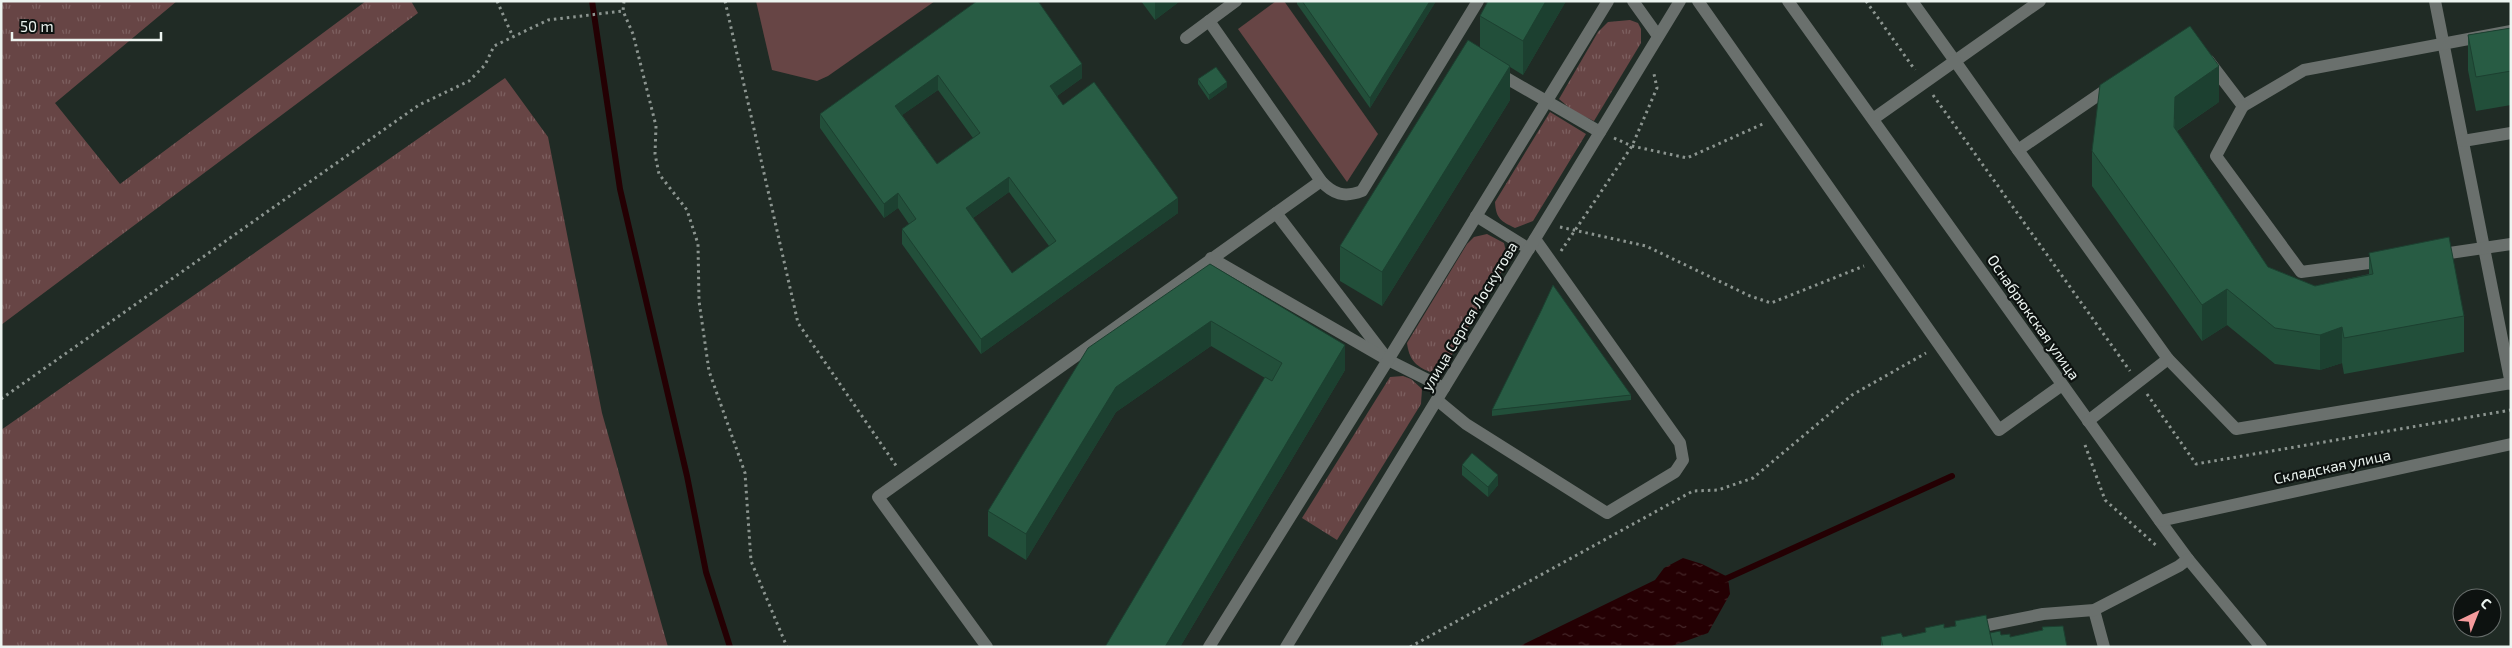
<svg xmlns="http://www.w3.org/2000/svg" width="2512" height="648" font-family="'Exo 2',sans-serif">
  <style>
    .grass { fill: url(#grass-tufts) }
    .pitch { fill: #674545 }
    .water { fill: url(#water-ripples) }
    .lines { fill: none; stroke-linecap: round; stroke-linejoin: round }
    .stream { stroke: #240003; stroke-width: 6 }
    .path { stroke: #8c9590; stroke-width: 3; stroke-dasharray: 2.5 4; stroke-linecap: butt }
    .minor { stroke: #6a706d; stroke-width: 12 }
    .wall { fill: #224f3a; fill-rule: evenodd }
    .shaded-wall { fill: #1c4030 }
    .building { fill: #285c44; stroke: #1c4030; fill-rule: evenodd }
    .labels { text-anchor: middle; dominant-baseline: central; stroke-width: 4.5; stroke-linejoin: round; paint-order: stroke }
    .street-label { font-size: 15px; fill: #ecf4f0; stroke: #0d1210 }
  </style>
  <defs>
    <pattern id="grass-tufts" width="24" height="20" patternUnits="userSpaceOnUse" patternTransform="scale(1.25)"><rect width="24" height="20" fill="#674545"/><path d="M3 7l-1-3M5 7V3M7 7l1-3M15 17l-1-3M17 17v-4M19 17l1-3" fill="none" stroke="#7d6060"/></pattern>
    <pattern id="water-ripples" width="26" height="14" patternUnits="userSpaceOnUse" patternTransform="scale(1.25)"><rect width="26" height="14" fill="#240003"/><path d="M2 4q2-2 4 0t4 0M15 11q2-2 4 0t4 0" fill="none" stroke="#442628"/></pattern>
  </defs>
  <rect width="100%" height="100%" fill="#202b25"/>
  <g class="grass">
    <path d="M1,1H177L55,103L120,184L366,1H411L418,13L1,325Z"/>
    <path d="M1630,20L1638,23L1641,29V43L1594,121L1573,111L1559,99L1598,32L1608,22Z"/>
    <path d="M505,78L548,137L602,413L668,647H1V430Z"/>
    <path d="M1550,112L1586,134L1533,221L1515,228C1501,221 1496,219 1495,202Z"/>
    <path d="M1487,234L1504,243L1508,261L1447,363L1430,372C1415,366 1409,359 1407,343L1467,244L1474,237Z"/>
    <path d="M1403,376L1411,379L1422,389L1421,404L1337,540L1302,518L1390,377Z"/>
  </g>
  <g class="pitch">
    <path d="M756,1H935L828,76L817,81L772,70Z"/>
    <path d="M1276,1H1284L1378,134L1347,182L1238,29Z"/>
  </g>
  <path class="water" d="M1683,558L1702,564L1728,577L1730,594L1708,633L1669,647H1518L1655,580L1664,568Z"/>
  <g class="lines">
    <g class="stream">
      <path d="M592,1L620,189L687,476L706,572L730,647"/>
      <path d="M1721,581L1952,476"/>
    </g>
    <g class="path">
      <path d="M497,1L513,37"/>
      <path d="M624,1L623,11L633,34L656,126L655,154L659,174L687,210L698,244L699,301L709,371L745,473L751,561L787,647"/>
      <path d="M725,1L798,323L897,467"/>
      <path d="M1866,1L1915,70"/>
      <path d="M1933,95L2130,371"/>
      <path d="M1614,138L1632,146L1687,158L1765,123"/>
      <path d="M1560,227L1646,246L1750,296L1771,303L1864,266"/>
      <path d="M1561,251L1632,146L1657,88L1654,74"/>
      <path d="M2147,394L2196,464L2511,410"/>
      <path d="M1,399L419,105L469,81L485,65L494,46L548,20L623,11"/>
      <path d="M2085,445L2105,500L2158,547"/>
      <path d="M1410,647L1693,491L1718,490L1753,478L1852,395L1926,353"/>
    </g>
    <g class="minor">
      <path d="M1633,1L1658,36"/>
      <path d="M1698,1L1999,430L2062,385"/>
      <path d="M1788,1L2160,521L2188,559L2261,647"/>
      <path d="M1912,1L1955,61L2040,1"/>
      <path d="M2435,1L2511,384"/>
      <path d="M1209,21L1321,181C1333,194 1344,198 1362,191L1478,1"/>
      <path d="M1186,38L1236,1"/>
      <path d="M2208,60L2243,106L2304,70L2511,31"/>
      <path d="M1496,72L1600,132"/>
      <path d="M2243,106L2216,156L2301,272L2384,261"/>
      <path d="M1873,119L1955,61L2018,150"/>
      <path d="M2463,141L2511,133"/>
      <path d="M1276,213L1385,356"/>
      <path d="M1476,216L1529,249"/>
      <path d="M2436,255L2511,244"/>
      <path d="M1211,258L1388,360L1444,388"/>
      <path d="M2168,359L2236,429L2511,383"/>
      <path d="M1437,400L1466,424L1607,513L1675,472L1683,460L1680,443L1535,239"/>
      <path d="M2088,421L2168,359L2018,150L2113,85"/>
      <path d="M2160,521L2511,444"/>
      <path d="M2094,610L2104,647"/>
      <path d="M1973,628L2043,614L2094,610L2179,566L2188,559"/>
      <path d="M987,647L878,497L1321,181"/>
      <path d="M1209,647L1388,360L1608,1"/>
      <path d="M1286,647L1680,1"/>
    </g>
  </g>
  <g class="wall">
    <path d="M977,1L1082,78L1057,96L1063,105L1178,213L981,354L902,244V229L909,224L898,208L884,218L820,128V114ZM938,90L973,138L937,164L902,115ZM1009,192L1049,246L1012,273L973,218Z"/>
    <path d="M1141,1H1180L1155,20Z"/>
    <path d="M1297,1H1436L1370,108L1297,4Z"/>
    <path d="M1488,1H1566L1523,75L1510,67V100L1382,306L1340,281V246L1480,47V16Z"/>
    <path d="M2511,28V105L2476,111L2468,70V35Z"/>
    <path d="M1198,79L1227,87L1209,100L1198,84Z"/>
    <path d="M2219,102L2177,131L2268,267L2315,286L2369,274V253L2464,316V352L2344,374L2342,363L2320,370L2275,364L2227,325L2202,341L2092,186V151Z"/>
    <path d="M2510,243H2511V282L2510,277Z"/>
    <path d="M1210,264L1345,370L1180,647L1265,378L1211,346L1116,412L1026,560L988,536V511Z"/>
    <path d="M1631,395V400L1492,416V410Z"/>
    <path d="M1462,465L1498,485L1488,497L1462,475Z"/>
    <path d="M1955,621L1990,633L2010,637L2042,630V627L2067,647H1881V637H1903L1925,632V628H1944L1955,626Z"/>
  </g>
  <g class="shaded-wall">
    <path d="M1155,1H1180L1155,20Z"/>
    <path d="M1430,1H1436L1370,108V98Z"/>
    <path d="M1546,1H1566L1523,75V41Z"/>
    <path d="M1082,64V78L1050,101V86Z"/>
    <path d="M1510,66V100L1382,306V272Z"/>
    <path d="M2219,66V102L2175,132V97Z"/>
    <path d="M938,75V90L895,120V106Z"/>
    <path d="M1227,82V87L1209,100V95Z"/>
    <path d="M1009,177V192L966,223V208Z"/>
    <path d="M898,193V208L884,218V204Z"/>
    <path d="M1178,198V213L981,354V339Z"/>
    <path d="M2227,289V325L2202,341V305Z"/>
    <path d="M1211,321V346L1116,412L1026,560V534L1116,387Z"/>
    <path d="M2342,327V363L2320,370V335Z"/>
    <path d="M1345,345V370L1180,647H1165Z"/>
    <path d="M1498,475V485L1488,497V487Z"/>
  </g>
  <g class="building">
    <path d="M977,1H1038L1082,64L1050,86L1063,105L1094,82L1178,198L981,339L902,229L916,219L898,193L884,204L820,114ZM938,75L980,133L937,164L895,106ZM1009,177L1056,241L1012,273L966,208Z"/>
    <path d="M1302,1H1430L1370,98Z"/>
    <path d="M1488,1H1546L1523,41L1480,16Z"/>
    <path d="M2190,26L2219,66L2175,97L2174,127L2268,267L2315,286L2373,274L2369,253L2449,237L2464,316L2344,338L2342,327L2320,335L2275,328L2227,289L2202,305L2092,151L2100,85Z"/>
    <path d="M2511,28V71L2476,77L2468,35Z"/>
    <path d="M1468,40L1510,66L1382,272L1340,246Z"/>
    <path d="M1216,67L1227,82L1209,95L1198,79Z"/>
    <path d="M1210,264L1345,345L1165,647H1105L1265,377L1272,381L1282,363L1211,321L1116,387L1026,534L988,511L1088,348Z"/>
    <path d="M1553,285L1631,395L1492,410L1541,311Z"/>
    <path d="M1472,453L1498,475L1488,487L1462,465Z"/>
    <path d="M1986,615L1993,647H1883L1881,637L1901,633L1903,637L1926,632L1925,628L1944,624V628L1956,626L1955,621Z"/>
    <path d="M2063,626L2067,647H1993L1990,633L2000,631L2001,635L2010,634V637L2043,630L2042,627Z"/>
  </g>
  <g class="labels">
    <g class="street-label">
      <text transform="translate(1469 316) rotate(-59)">улица Сергея Лоскутова</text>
      <text transform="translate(2034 317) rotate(55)">Оснабрюкская улица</text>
      <text transform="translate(2332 466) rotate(-12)">Складская улица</text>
    </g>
  </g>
  <rect width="2512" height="648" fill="none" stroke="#ecf4f0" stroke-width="5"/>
  <g transform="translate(2477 613) rotate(43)"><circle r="24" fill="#0d1210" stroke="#666c6a"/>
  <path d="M0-4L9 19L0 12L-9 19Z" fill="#f59b9c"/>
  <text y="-8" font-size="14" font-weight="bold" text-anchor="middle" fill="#ecf4f0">С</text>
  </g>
  <path d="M12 32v8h149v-8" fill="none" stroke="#ecf4f0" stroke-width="2.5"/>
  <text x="20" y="32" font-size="15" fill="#ecf4f0" stroke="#0d1210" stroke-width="4" paint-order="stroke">50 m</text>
</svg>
